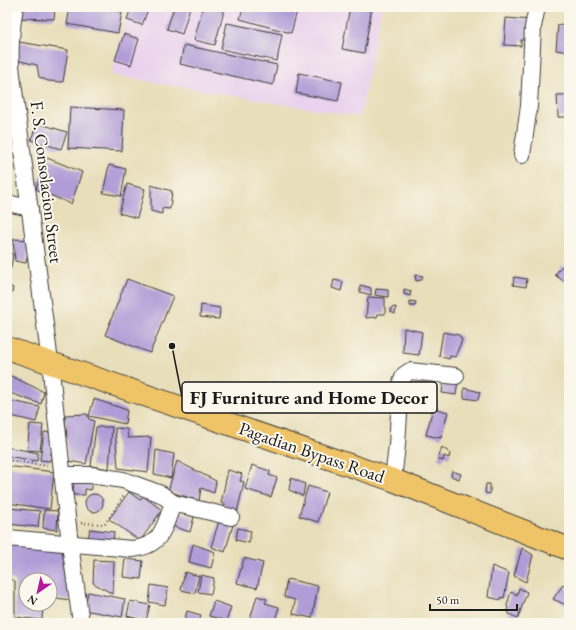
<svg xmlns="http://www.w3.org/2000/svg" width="576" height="630" font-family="'EB Garamond',serif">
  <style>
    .built { fill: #e9d2ed }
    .building { fill: #b09cd7 }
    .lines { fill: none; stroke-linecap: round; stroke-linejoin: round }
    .minor-casing { stroke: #3b3934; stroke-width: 18 }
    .highway-casing { stroke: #3b3934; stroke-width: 24 }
    .path { stroke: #3b3934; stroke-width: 2; stroke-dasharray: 1 3; stroke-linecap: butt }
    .minor { stroke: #fff; stroke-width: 16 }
    .highway { stroke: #efc469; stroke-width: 22 }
    .labels { text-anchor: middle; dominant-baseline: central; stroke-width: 4; stroke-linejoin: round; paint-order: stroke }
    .street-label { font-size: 18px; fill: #1c1c1c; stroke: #fbf7ec }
    .leader { fill: none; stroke: #1c1c1c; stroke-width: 1.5 }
    .callout-dot { fill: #1c1c1c; stroke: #fbf7ec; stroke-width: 1.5 }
    .callout { fill: #fbf7ec; stroke: #1c1c1c; stroke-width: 1.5 }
    .callout-label { font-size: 19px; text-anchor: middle; font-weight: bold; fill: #1c1c1c }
  </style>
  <rect width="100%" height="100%" fill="#fbf7ec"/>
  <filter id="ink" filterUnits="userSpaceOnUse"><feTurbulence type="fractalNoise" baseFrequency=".025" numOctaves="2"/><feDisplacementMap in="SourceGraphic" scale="8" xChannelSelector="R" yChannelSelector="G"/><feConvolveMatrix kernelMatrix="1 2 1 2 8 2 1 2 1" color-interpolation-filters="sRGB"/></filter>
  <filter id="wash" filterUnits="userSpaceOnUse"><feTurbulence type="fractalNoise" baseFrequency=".012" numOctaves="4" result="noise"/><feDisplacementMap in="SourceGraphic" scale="16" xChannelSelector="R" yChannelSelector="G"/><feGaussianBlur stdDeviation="0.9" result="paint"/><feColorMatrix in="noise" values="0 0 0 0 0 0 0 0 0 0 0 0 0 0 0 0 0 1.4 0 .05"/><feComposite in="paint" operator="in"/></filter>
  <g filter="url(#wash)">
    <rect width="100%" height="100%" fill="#e8deba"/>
    <path class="built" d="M129,7H382L360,117L111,75Z"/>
    <g id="blocks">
      <g class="building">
        <path d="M18,7H55L54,19L16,18Z"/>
        <path d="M70,7H96L122,12L118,33L67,24Z"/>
        <path d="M131,7H149L142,25L127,20Z"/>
        <path d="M174,7H190L182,34L167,29Z"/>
        <path d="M203,7H225L215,45L194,40Z"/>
        <path d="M243,7H298L291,33L240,19Z"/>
        <path d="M350,7H372L364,53L342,49Z"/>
        <path d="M506,18L531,20L530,40H521V46L504,45Z"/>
        <path d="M227,23L282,34L277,61L221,49Z"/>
        <path d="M558,25L569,26V52L556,50Z"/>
        <path d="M124,34L139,39L131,65L115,60Z"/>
        <path d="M19,42L68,50L63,82L48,81L39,77L37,65L16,60Z"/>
        <path d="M184,45L277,65L273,85L180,64Z"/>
        <path d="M299,73L342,82L338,101L296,93Z"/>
        <path d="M557,95H569V117H558Z"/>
        <path d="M70,107L124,110L122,151L68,148Z"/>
        <path d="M7,114L17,117L7,139Z"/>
        <path d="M37,123L67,132L61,149L31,140Z"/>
        <path d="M47,158L82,172L71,204L36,189Z"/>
        <path d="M109,165L126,169L121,196L103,193Z"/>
        <path d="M127,184L145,189L137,218L119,213Z"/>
        <path d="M151,185L172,191L170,209L162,208V214L151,211Z"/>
        <path d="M7,216L9,217L8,242H7Z"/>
        <path d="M13,239L30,240L26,263L15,261Z"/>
        <path d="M7,252L13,254L11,268L7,267Z"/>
        <path d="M562,266L569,271V277L565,282L555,275Z"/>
        <path d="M415,275L423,276L421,280L416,281Z"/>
        <path d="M514,277L527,279L526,287L513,285Z"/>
        <path d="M127,279L173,296L150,353L105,335Z"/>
        <path d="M334,280L343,282L341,291L332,288Z"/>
        <path d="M360,285L371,288V295L360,292Z"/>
        <path d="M8,286L13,288L12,293L7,292Z"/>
        <path d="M376,289L388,290V297L375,295Z"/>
        <path d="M404,289L411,291L410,296L404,294Z"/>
        <path d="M368,297L385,298V314H378L377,317L366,318Z"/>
        <path d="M410,301L416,302L415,306H410Z"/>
        <path d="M201,305L220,308L219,319L200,317Z"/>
        <path d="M396,307L395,314L391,312V308Z"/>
        <path d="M404,328L422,332L419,355L403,353Z"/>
        <path d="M443,332L459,335L462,340L455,357L450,356L449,359L439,356Z"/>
        <path d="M7,374L44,392L41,404L7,392Z"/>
        <path d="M444,378L458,380L456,395L442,393Z"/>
        <path d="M464,388L480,392L478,400L464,398Z"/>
        <path d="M94,399L127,410L125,424L89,416Z"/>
        <path d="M7,400L40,407L36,422L7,415Z"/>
        <path d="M433,408L448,412L441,438L426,435Z"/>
        <path d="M87,414L89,419L94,421L86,464L68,461L65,415Z"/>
        <path d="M30,424L43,425L40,451L27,450Z"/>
        <path d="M96,427H112L109,469L91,466Z"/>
        <path d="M115,428L127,429L128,438L151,437L148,472L118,468Z"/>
        <path d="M44,432L54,433L50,461L40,460Z"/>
        <path d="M7,447L38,453L37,461L7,456Z"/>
        <path d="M442,447L450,453L449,458L444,456L443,461L438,459Z"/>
        <path d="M156,450L174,454L171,478L154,474Z"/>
        <path d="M177,461L216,481L214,493L201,488L199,501L168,491Z"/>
        <path d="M252,465L270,471L269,475L277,478L271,497L245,489Z"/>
        <path d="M7,466L54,472L50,509L7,503Z"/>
        <path d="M228,470L242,474L240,481L244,482L237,513L224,510L225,504L221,503Z"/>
        <path d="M452,471L461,474L459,479L451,476Z"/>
        <path d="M291,478L305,484L303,496L289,490Z"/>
        <path d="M74,480H91V490L85,489V495H73Z"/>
        <path d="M486,484H490V494L485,493Z"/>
        <path d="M308,486L327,492L318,522L299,516Z"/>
        <path d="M129,492L140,500L143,496L162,510L140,541L109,519Z"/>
        <circle cx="94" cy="503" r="9"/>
        <path d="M7,508L40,511L38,527L7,524Z"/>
        <path d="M44,510L58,511L57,530L43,528Z"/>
        <path d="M176,511L194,517L190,532L172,526Z"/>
        <path d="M219,521L233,525L225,552L211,547Z"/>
        <path d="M238,528L251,531L249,543L236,540Z"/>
        <path d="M90,529L114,532L113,542L88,539Z"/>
        <path d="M9,544L62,550L70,600L50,597V580H26V604H43L42,620L15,617V581L7,578V554Z"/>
        <path d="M193,544L215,552L211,568L189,562Z"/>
        <path d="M522,548L533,555L526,582L514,576Z"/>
        <path d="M244,558L263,563L257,588L237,583Z"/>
        <path d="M125,559L143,561L141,579L123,577Z"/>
        <path d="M94,560L114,561L113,594L93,583Z"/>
        <path d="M492,566L509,573L504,598L501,597V600L488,597Z"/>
        <path d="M185,572L199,576L195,593L181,590Z"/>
        <path d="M201,575L214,578L211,594L198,592Z"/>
        <path d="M287,579L318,586L312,618L293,614L295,600L284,597Z"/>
        <path d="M151,585L168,588L165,605L149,602Z"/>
        <path d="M563,585L569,590L568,596H569V599L566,605L553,599Z"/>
        <path d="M519,588L527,592L518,618L509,614L507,605L511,592L517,595Z"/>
        <path d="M88,592L125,599L122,617L84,610Z"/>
        <path d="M257,596L267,599L265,603L279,607L274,623H249Z"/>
        <path d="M130,601L150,605L146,621L127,616Z"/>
        <path d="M214,601L231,607L226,622L230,623H221V620L226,621L209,616Z"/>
        <path d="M187,611L201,615L199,623H184Z"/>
      </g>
    </g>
  </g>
  <g filter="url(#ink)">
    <use href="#blocks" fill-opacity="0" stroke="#3b3934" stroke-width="1"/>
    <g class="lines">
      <defs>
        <g id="minor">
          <path d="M15,7C11,30 9,52 12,75L50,362L70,544L81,623"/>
          <path d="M522,155L529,106L533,27L537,7"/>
          <path d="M7,203L30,208"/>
          <path d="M62,475H91L123,480L161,494L173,503L231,517"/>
          <path d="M393,480L397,445L401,383L404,375L410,371L456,376"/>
          <path d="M7,538L132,549C162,546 164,528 173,503"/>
        </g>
        <path id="highway" d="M7,348L393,480L569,549"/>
      </defs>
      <use href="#minor" class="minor-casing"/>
      <use href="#highway" class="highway-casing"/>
      <g class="path">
        <path d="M7,460L47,466"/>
        <path d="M81,523L105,524L125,494"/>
      </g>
      <use href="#minor" class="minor"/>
      <use href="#highway" class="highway"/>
    </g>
  </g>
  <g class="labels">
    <g class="street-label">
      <text transform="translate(47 182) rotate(83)">F. S. Consolacion Street</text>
      <text transform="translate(312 452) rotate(19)">Pagadian Bypass Road</text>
    </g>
  </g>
  <path class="leader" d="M172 346L182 397"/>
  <circle class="callout-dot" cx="172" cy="346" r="4"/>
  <rect class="callout" x="182" y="382" width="255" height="31" rx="4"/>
  <g class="callout-label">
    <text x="309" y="404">FJ Furniture and Home Decor</text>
  </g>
  <rect width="576" height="630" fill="none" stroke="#fbf7ec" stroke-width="24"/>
  <g transform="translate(38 592) rotate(214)"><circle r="19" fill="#fbf7ec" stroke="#a29f99"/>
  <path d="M0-3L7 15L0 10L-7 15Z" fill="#b5179e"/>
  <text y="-6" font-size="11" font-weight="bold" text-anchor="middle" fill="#1c1c1c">N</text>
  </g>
  <path d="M430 604v6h87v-6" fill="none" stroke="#1c1c1c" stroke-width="2"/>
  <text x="436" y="604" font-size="12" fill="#1c1c1c" stroke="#fbf7ec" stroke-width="3" paint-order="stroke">50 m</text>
</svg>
